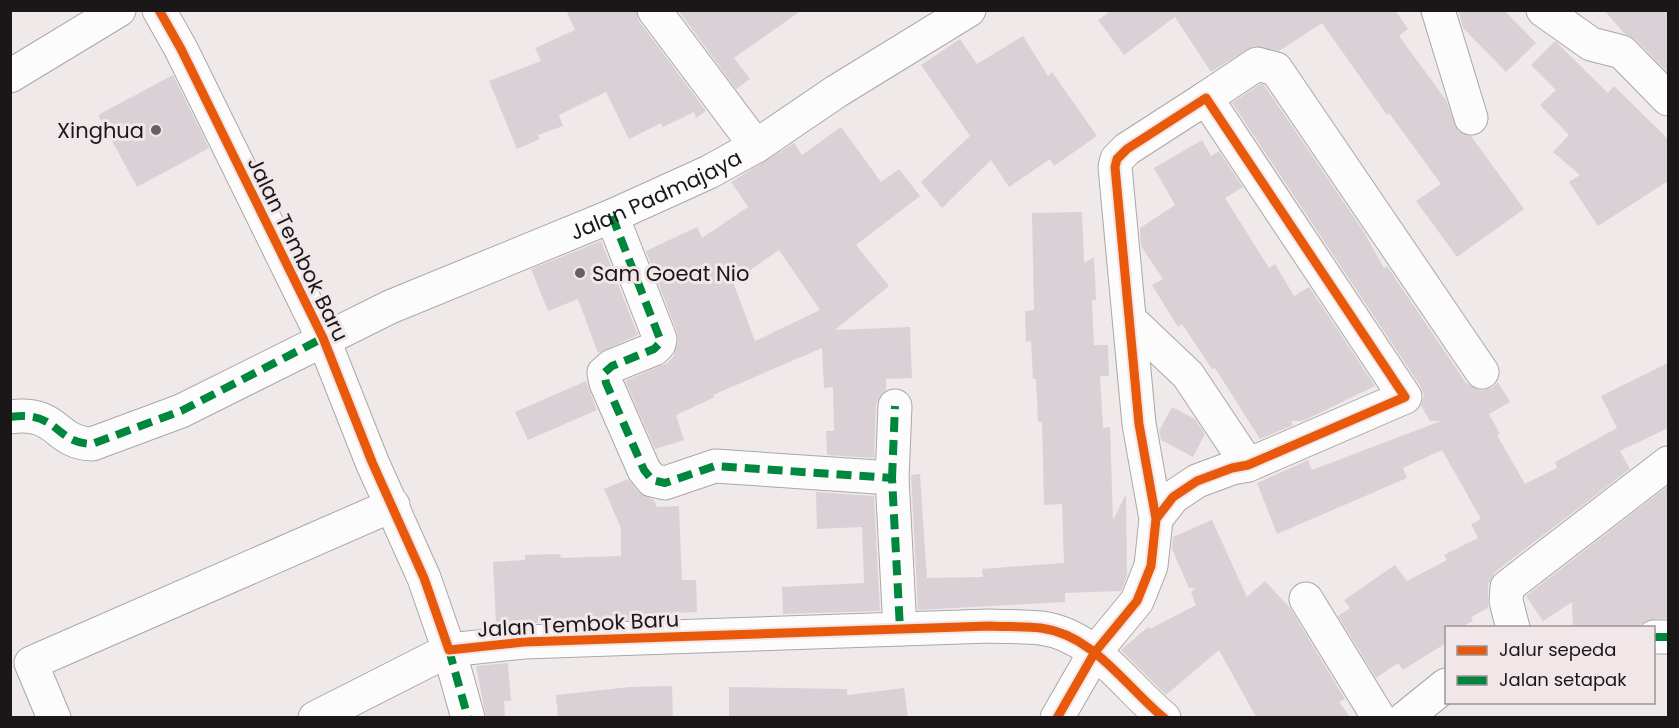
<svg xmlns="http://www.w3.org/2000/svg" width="1679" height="728" font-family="Poppins,sans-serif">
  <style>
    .building { fill: #dad1d6; fill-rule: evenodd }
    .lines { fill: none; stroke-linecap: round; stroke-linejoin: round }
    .minor-casing { stroke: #aba7a7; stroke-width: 35 }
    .minor { stroke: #fdfcfc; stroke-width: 33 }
    .quiet { stroke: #00873e; stroke-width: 8; stroke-dasharray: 15 8; stroke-linecap: butt }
    .cycleway-casing { stroke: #f1e7e9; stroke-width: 13 }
    .cycleway { stroke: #e8590c; stroke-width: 9 }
    .poi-dot { fill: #656062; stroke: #f1e7e9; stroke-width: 2 }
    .labels { text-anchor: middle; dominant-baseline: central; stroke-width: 6; stroke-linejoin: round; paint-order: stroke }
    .poi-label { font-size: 21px; fill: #1b1718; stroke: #f1e7e9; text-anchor: end }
    .street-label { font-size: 21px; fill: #1b1718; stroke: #f1e7e9 }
  </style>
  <rect width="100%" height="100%" fill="#efe9ea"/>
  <g class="building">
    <path d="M566,10H636L639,21L706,111L696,118L694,112L663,127L661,123L629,139L606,92L559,115L563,126L538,135L540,139L517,149L489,81L541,61L535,48L575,30Z"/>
    <path d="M678,10H802L734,58L750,79L736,89Z"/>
    <path d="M1112,10H1395L1408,29L1399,36L1446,100L1458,131L1471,136L1524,209L1457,257L1416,201L1441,184L1389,113L1387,115L1322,23L1279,51L1253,46L1211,72L1175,17L1124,55L1098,20Z"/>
    <path d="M1458,10H1504L1536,43L1506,72L1463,28Z"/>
    <path d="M1604,10H1668V73L1635,39L1624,33Z"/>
    <path d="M1023,36L1048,76L1052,72L1097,136L1054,166L1050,159L1009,187L991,160L942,208L921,182L970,136L921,65L960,39L977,64Z"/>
    <path d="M1555,41L1608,93L1614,86L1668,139V181L1598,226L1569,182L1580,175L1553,152L1569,135L1540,105L1556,90L1531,65Z"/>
    <path d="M173,75L209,148L137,187L98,115Z"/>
    <path d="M1260,84L1264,85L1364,232L1384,268L1387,266L1466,383L1481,391L1492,388L1498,382L1510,402L1489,414L1500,434L1497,435L1525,484L1557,468L1555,462L1617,428L1601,396L1668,363V428L1620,451L1630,469L1495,572L1488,585V608L1471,617L1473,621L1461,627H1446V643L1403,670L1398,663L1376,678L1338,616L1350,608L1344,600L1395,565L1407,581L1447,560L1444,555L1478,538L1471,524L1481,519L1442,450L1403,468L1407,478L1277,534L1257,483L1308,460L1312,470L1441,421H1430L1421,406L1424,396L1421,387L1232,103Z"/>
    <path d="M841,127L881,182L899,169L920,196L856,245L889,286L835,330L910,327L912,378L886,379V390L880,396L876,405L874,458L827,455L826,431H834L833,387L824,388L822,348L713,395L715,397L676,415L684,440L655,449L625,381L667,363L673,357L678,342L677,332L646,251L697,227L702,238L748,207L731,182L794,143L802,155ZM779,250L820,310L755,341L733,282Z"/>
    <path d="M1202,140L1211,156L1219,151L1243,187L1225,198L1269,268L1275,264L1294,296L1309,287L1375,386L1303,421H1291L1293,425L1260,439L1215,368L1212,369L1182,324L1178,327L1152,285L1163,279L1141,246L1140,228L1175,205L1154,168Z"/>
    <path d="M1082,212L1084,263L1094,257L1096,300H1092L1094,345H1108L1109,376H1100L1103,428L1110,427L1113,520L1126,494L1127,576L1121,591L1065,593V602L918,610L911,475L920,474L927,578L983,577L982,569L1064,563L1062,504L1044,505L1042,422H1038L1036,379H1033L1031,341L1026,342L1025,311L1034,310L1032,213Z"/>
    <path d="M601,241L638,335L598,353L578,299L548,311L531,269Z"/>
    <path d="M586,381L597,410L528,440L515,412Z"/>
    <path d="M1172,407L1195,419L1205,434L1193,457L1161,440L1159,431Z"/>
    <path d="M628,479L638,492L654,500L657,507L679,506L682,580H696L697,612L631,615V620L496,624L493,562L525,560V555L560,554L561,558L621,556V528L604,489Z"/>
    <path d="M1668,486V618L1645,621L1638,627H1573L1572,602L1543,621L1526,596Z"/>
    <path d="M816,492L874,496L880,611L783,614L782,587L864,583L862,527L817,529Z"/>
    <path d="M1212,520L1247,597L1265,581L1290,608L1345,699L1339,702L1350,717H1256L1219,650L1166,695L1121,650L1148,627L1150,629L1196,605L1191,592L1196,588H1189L1172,549L1173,537Z"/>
    <path d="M508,663L511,701H504L505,717H486L476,666Z"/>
    <path d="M672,686L673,717H558L556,695L630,687Z"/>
    <path d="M729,687L847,689V695L904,688L908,717H729Z"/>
  </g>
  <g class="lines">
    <defs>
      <g id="minor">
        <path d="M159,10L181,49L323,338L372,462L424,578L449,650L524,642L990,626C1007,627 1024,626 1041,628C1094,635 1125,686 1164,718"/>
        <path d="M654,10L756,146"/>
        <path d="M1438,10L1471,118"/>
        <path d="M1543,10L1591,44L1622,52L1668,99"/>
        <path d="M10,76L119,10"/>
        <path d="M1206,98L1257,64L1276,69L1482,372"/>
        <path d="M612,216L660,339L659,344L654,349L612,366L604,373L606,383L644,470L652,480L665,483L715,466L892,478L900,629"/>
        <path d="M1130,320L1188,375L1248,465"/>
        <path id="s1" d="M10,417C59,410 54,443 92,444L181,411L390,307L612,216L709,172L756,146L837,91L969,10"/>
        <path d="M892,478L895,406"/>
        <path d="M1306,599L1379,718"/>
        <path d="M1513,628L1506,601L1507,587L1668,463"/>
        <path d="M1654,637H1668"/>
        <path d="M54,718L31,663L393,505"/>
        <path d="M315,718L449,650L468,718"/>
        <path d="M1057,718L1095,652L1137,601L1151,566L1156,519L1173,497L1197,481L1232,468L1248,465L1405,397L1206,98L1127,149L1117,159L1115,167L1139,424L1156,519"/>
        <path d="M1405,718L1446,685"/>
      </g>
    </defs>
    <use href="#minor" class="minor-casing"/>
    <use href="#minor" class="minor"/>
    <g class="quiet">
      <path d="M612,216L660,339L659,344L654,349L612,366L604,373L606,383L644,470L652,480L665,483L715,466L892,478L900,629"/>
      <path d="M10,417C59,410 54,443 92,444L181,411L323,338"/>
      <path d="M892,478L895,406"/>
      <path d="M1654,637H1668"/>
      <path d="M449,650L468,718"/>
    </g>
    <defs>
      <g id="cycleway">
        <path d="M159,10L181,49L323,338L372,462L424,578L449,650L524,642L990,626C1007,627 1024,626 1041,628C1094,635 1125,686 1164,718"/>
        <path d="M1057,718L1095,652L1137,601L1151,566L1156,519L1173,497L1197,481L1232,468L1248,465L1405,397L1206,98L1127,149L1117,159L1115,167L1139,424L1156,519"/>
      </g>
    </defs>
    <use href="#cycleway" class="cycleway-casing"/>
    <use href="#cycleway" class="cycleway"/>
  </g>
  <g class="poi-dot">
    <circle cx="156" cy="130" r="6"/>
    <circle cx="580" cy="273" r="6"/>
  </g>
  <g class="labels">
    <g class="poi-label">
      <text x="144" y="130">Xinghua</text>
      <text x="592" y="273" text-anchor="start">Sam Goeat Nio</text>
    </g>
    <g class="street-label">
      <text stroke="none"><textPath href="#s1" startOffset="706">Jalan Padmajaya</textPath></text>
      <text transform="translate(298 249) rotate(64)">Jalan Tembok Baru</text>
      <text transform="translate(578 624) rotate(-3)">Jalan Tembok Baru</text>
    </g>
  </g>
  <rect width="1679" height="728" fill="none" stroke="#1b1718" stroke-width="24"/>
  <rect x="1445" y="626" width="210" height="78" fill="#f1e7e9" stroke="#9b9495" stroke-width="1.5"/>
  <rect x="1457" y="646" width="30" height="9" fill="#e8590c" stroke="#9b9495" stroke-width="1.5"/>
  <text x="1499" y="656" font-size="18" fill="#1b1718">Jalur sepeda</text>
  <rect x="1457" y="676" width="30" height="9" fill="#00873e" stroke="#9b9495" stroke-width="1.5"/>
  <text x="1499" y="686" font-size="18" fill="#1b1718">Jalan setapak</text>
</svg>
